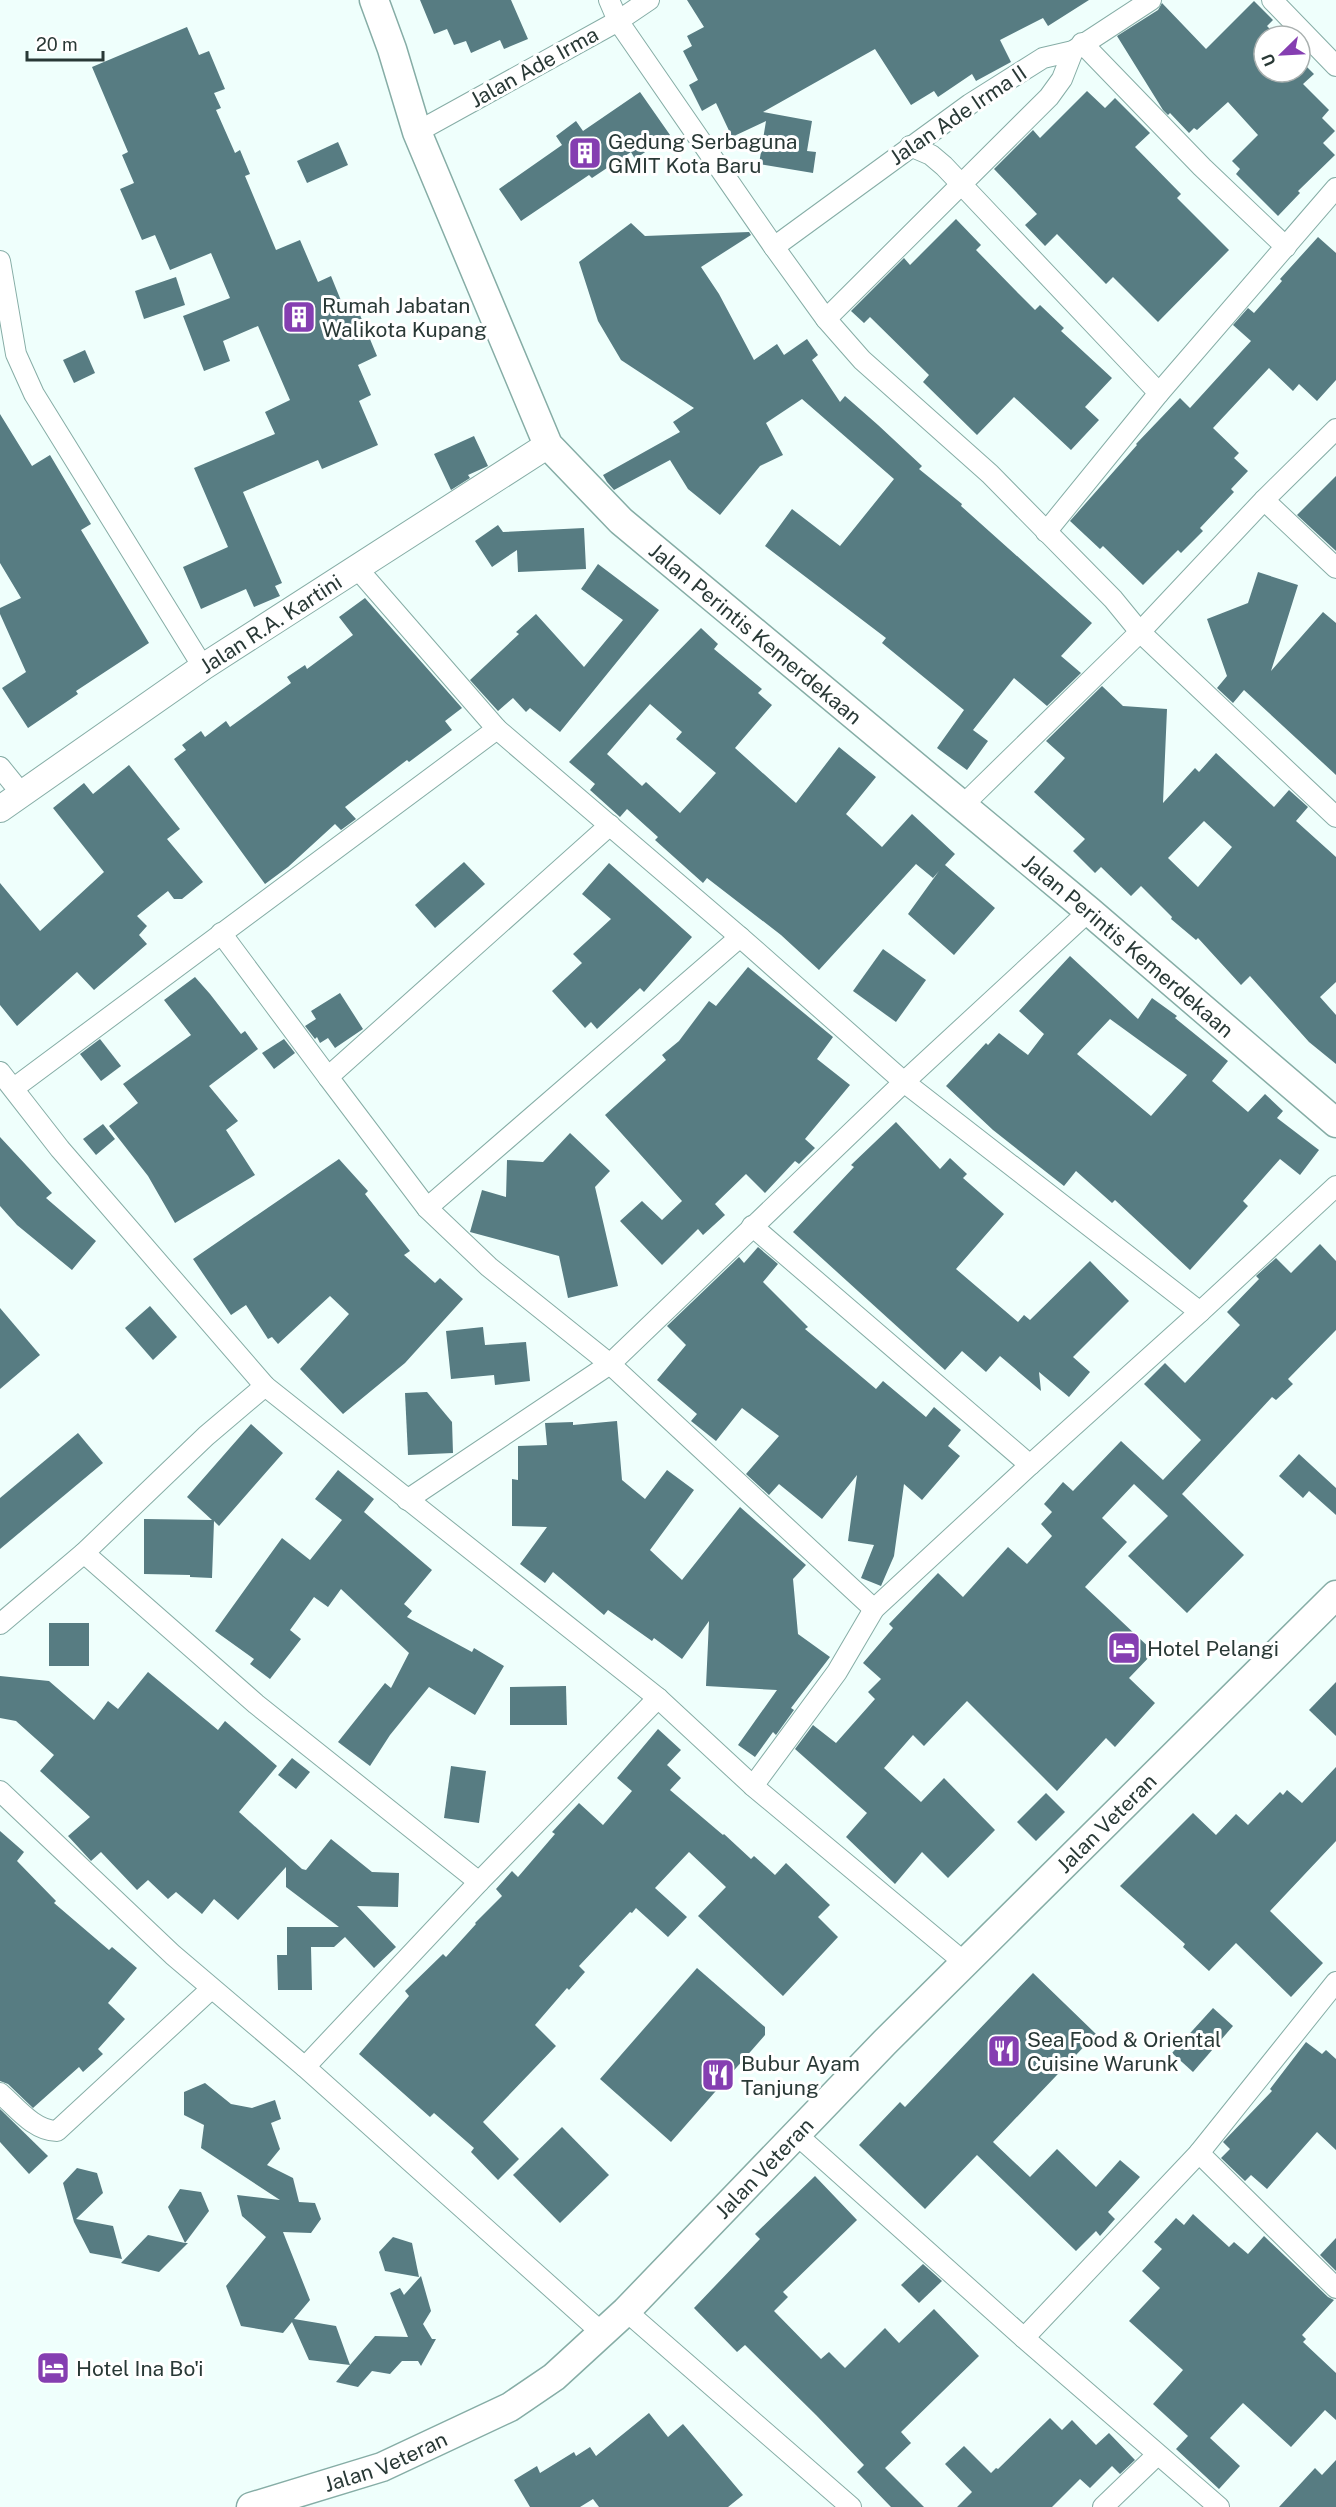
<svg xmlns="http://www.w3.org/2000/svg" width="1336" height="2507" font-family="'Public Sans',sans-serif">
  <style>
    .building { fill: #577c82; fill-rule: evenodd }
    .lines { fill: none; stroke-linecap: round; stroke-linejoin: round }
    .minor-casing { stroke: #86ada6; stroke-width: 22 }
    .tertiary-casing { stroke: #86ada6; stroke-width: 28 }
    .secondary-casing { stroke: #86ada6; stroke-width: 31 }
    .minor { stroke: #fff; stroke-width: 20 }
    .tertiary { stroke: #fff; stroke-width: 26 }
    .secondary { stroke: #fff; stroke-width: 28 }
    .labels { text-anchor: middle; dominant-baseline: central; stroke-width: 6; stroke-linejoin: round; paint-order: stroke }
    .street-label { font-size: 21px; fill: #293936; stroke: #fff }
    .poi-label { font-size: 21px; fill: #293936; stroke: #fff; text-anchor: start }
  </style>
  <rect width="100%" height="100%" fill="#effffc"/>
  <g class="building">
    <path d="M420,0H511L528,39L504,49L500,40L471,53L466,41L454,45L447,29L434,34Z"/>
    <path d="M687,0H1089L1048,26L1043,18L1000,40L1011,62L976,81L972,74L938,97L934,91L911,105L875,49L763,112L812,121L807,151L816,152L813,173L759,164L766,121L732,137L716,103L702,111L689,85L698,80L683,51L692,46L687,36L704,27Z"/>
    <path d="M1254,1L1273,20L1267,26L1277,36H1264V72H1300V60L1314,74L1303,84L1329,110L1322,118L1335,131L1323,143L1335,155L1298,191L1300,193L1278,216L1236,174L1240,169L1232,161L1258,135L1228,102L1197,130L1194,128L1189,133L1170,113L1168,115L1163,110L1117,36L1158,10L1162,3L1206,49Z"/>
    <path d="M187,27L199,55L209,51L225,89L214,93L221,108L216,110L235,153L240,150L250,174L245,176L276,250L300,240L318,282L331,276L344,308L355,303L377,356L358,365L371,395L359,401L378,445L322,469L318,460L243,492L282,583L275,586L280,596L254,607L246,589L201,609L183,567L228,547L194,468L275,434L265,412L290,400L258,326L223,341L230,361L204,371L183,316L230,298L211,253L170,270L155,235L142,240L120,189L134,183L122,155L128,152L92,67Z"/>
    <path d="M1087,91L1105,108L1115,98L1150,133L1135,147L1181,194L1177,198L1229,250L1158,322L1113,277L1106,284L1057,234L1045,246L1025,225L1037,214L994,169L1033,130L1040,138Z"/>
    <path d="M640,92L670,135L635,159L631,152L592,178L589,175L521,221L499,189L562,145L556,136L576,121L583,131Z"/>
    <path d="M338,142L348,165L307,183L297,161Z"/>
    <path d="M956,219L981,245L976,250L1019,294L1035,310L1040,305L1064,328L1061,331L1112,378L1085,407L1099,420L1071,450L1014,397L977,435L923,382L929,375L870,317L864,323L851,311L904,258L910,265Z"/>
    <path d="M631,223L645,236L749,232L751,235L701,267L719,294L754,360L777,344L784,355L807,339L818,355L812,360L840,402L845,396L878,425L922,466L919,469L962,504L961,506L1092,623L1061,656L1081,673L1047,706L1014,678L973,730L988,741L967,770L937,748L964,710L882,643L886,638L765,546L792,509L840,546L894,479L802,399L766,423L783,455L760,466L720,515L688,489L670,460L614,490L607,482L603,475L680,432L673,422L694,408L621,360L598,321L579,262Z"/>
    <path d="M1318,237L1336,253V380L1317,401L1299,384L1293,391L1269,368L1213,428L1239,453L1234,458L1248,471L1231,489L1234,492L1200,528L1203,531L1181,553L1178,550L1143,585L1103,546L1100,549L1070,521L1137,445L1136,444L1180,398L1190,408L1251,341L1233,325L1248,308L1254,313L1282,281L1280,279Z"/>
    <path d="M176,277L185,305L144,319L135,291Z"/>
    <path d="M85,350L95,373L74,383L63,360Z"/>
    <path d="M0,414L32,466L50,455L91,524L81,530L149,643L76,691L78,694L28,728L2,688L26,672L0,614V608L21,598L0,563Z"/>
    <path d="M474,436L488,466L468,475L470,478L451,490L434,454Z"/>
    <path d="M1336,476V551L1297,515Z"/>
    <path d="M498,525L503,532L584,528L586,569L518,572L517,550L492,567L475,541Z"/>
    <path d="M598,564L659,610L560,732L530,708L526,712L513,698L498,711L470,680L519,634L516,632L536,614L584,667L623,620L581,589Z"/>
    <path d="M1258,572L1298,585L1271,671L1323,612L1336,623V775L1244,690L1233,703L1217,688L1227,676L1207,619L1248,603Z"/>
    <path d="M365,598L462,708L445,721L452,730L409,762L407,760L345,807L356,819L341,830L335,824L288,867L265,884L174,759L186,750L182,745L201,731L205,737L226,721L230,727L291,683L287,677L305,665L307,669L353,635L339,617Z"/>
    <path d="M701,628L718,644L714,649L762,689L758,693L772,705L735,748L796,803L839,747L876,777L846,814L882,847L912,814L955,854L945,865L995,908L954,955L908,914L939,871L933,878L916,864L819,970L781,935L707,878L703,883L655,840L658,837L627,809L620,817L590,790L595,784L569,762ZM650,704L682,732L676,739L716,773L680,813L646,782L642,786L607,754Z"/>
    <path d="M1102,686L1123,706L1167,709L1163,803L1195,768L1199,772L1216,753L1274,807L1289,790L1308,807L1296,821L1336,857V982L1320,997L1336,1015V1064L1309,1042L1250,976L1241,985L1198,938L1196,940L1171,919L1172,917L1141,886L1131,896L1101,867L1095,873L1073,851L1085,839L1034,792L1065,758L1046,741ZM1204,821L1232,847L1198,887L1168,858Z"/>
    <path d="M129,765L180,829L167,839L203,882L182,899H174L168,891L137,916L147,926L139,935L147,944L94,990L77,972L17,1026L0,1005V883L40,931L104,872L53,808L84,783L93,794Z"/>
    <path d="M464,862L485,884L435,928L415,905Z"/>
    <path d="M609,863L692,937L644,992L640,988L597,1029L591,1022L585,1028L552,991L582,963L573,954L611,919L582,894Z"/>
    <path d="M883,949L926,980L896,1022L853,991Z"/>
    <path d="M1070,956L1138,1019L1152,998L1177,1016L1175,1018L1228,1061L1212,1081L1248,1112L1265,1094L1283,1111L1277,1118L1319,1150L1300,1175L1280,1159L1243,1201L1248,1206L1190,1270L1115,1200L1112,1203L1076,1171L1064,1186L993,1130L946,1086L986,1043L988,1045L999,1033L1028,1055L1044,1034L1019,1011ZM1110,1019L1187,1075L1151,1116L1077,1054Z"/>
    <path d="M748,967L833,1037L817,1059L850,1085L805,1139L815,1148L799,1164L795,1161L765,1193L746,1174L715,1204L725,1215L703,1235L698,1229L662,1265L620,1221L642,1201L662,1220L682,1201L605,1115L666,1060L662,1055L679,1041L709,1001L716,1006Z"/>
    <path d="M195,977L210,994L241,1034L245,1031L258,1049L209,1086L238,1121L226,1130L255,1175L175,1223L148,1176L109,1126L138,1103L123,1084L191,1035L164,1000Z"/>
    <path d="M340,993L363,1029L335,1048L328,1038L320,1043L317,1037L315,1039L305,1026L316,1019L311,1011Z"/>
    <path d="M100,1039L121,1066L101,1081L80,1054Z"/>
    <path d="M284,1039L295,1053L274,1069L262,1053Z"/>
    <path d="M896,1122L940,1169L950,1158L967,1174L963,1178L1004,1214L956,1269L1018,1322L1024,1315L1030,1320L1090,1261L1129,1301L1073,1357L1090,1372L1069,1397L1039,1372L1041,1391L1000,1356L986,1372L962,1351L945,1370L793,1232L854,1167L851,1165Z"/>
    <path d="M103,1124L115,1139L96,1155L83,1139Z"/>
    <path d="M570,1133L610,1171L595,1187L618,1286L568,1298L559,1256L470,1232L482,1190L506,1197L507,1160L543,1162Z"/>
    <path d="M0,1137L52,1193L46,1198L96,1241L72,1270L17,1225L0,1206Z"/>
    <path d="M339,1159L368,1191L365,1194L410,1251L404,1255L435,1283L440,1278L463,1299L405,1363L343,1414L300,1369L349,1314L330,1296L278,1344L272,1337L268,1339L246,1305L231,1315L193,1259Z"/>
    <path d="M1320,1244L1336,1261V1330L1288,1379L1293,1384L1276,1400L1272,1397L1182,1494L1244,1555L1187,1613L1128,1556L1168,1516L1134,1484L1102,1518L1127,1542L1085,1587L1154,1652L1129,1678L1155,1703L1115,1747L1106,1738L1057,1791L967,1701L924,1746L913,1735L884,1768L921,1802L944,1778L995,1830L948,1878L922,1852L895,1884L846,1837L867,1813L795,1749L813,1725L836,1743L875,1699L868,1692L881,1679L863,1663L893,1628L889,1624L938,1573L963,1597L1008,1547L1027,1564L1052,1536L1041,1524L1052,1512L1044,1504L1063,1482L1073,1491L1121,1441L1163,1480L1201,1440L1144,1384L1165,1363L1185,1383L1240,1325L1227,1312L1259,1279L1256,1276L1276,1258L1291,1273Z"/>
    <path d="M758,1247L778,1264L763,1282L808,1327L805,1329L876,1389L883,1381L926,1417L934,1407L961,1430L948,1446L960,1456L922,1500L904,1484L894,1556L881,1586L861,1578L874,1545L848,1541L857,1475L822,1519L779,1484L769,1495L746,1474L779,1436L742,1408L716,1441L691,1421L697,1414L657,1380L686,1345L667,1326L739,1257L744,1263Z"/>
    <path d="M150,1306L177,1337L153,1360L125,1328Z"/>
    <path d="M0,1308L40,1355L0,1389Z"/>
    <path d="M483,1327L485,1345L526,1342L530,1381L495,1385L494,1375L451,1379L446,1331Z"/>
    <path d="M427,1392L452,1422L453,1453L408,1455L405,1393Z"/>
    <path d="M617,1421L622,1480L645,1499L667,1470L694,1490L650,1550L682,1580L740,1507L806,1565L793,1579L798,1634L830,1657L791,1708L794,1710L776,1735L773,1732L755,1757L738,1745L777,1690L706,1686L709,1621L682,1659L654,1638L652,1641L608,1610L604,1615L553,1572L545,1583L520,1564L547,1527L512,1526V1479L518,1480V1446L547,1445L545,1423L573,1422V1425Z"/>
    <path d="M251,1424L283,1453L219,1526L214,1521L212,1578L190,1577V1575L144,1574V1519L212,1520L187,1497Z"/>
    <path d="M78,1433L103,1463L0,1549V1498Z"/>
    <path d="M1299,1454L1336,1488V1515L1309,1491L1303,1498L1279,1476Z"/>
    <path d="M338,1470L374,1499L364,1512L432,1570L404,1604L412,1611L407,1617L472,1652L474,1648L504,1666L475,1715L429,1687L390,1735L370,1766L338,1742L385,1683L391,1688L409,1653L341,1589L328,1607L314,1597L290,1630L301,1639L270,1679L250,1664L254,1659L215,1631L282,1538L310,1560L342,1520L315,1499Z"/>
    <rect x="49" y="1623" width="40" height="43"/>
    <path d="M148,1672L218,1730L225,1721L277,1766L239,1812L302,1869L306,1870L331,1839L372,1872L399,1873L398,1907L357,1906L396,1947L374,1968L345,1937L334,1947H311L312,1990H278L277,1955H287V1927H339L286,1887V1867L238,1920L214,1899L202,1914L176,1892L168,1899L148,1880L137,1890L101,1852L91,1861L68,1836L90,1817L40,1771L54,1755L16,1721L0,1718V1676L49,1681L94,1720L108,1701L118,1709Z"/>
    <path d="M1336,1682V1736L1309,1710Z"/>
    <path d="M566,1686L567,1725H510V1687Z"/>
    <path d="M658,1729L681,1750L667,1765L681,1778L670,1790L723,1835L724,1834L751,1859L754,1856L775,1875L786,1863L830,1905L818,1917L838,1937L783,1996L698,1916L726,1887L689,1852L655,1888L687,1917L668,1937L636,1908L632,1913L630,1912L579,1966L585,1972L569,1990L567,1988L535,2025L556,2046L483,2122L519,2159L498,2180L471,2152L474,2148L434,2113L430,2117L359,2054L409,1996L405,1991L443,1954L446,1957L476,1924L475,1923L502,1896L496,1889L512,1871L518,1877L555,1834L552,1832L579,1803L603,1825L632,1791L617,1778Z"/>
    <path d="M292,1758L310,1772L296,1789L278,1775Z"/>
    <path d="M451,1766L486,1771L479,1823L444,1818Z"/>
    <path d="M1336,1767V1841L1270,1911L1323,1963L1291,1997L1236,1943L1209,1971L1183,1947L1185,1944L1120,1886L1193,1813L1216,1835L1236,1814L1248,1825L1280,1792L1283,1795L1287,1790L1302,1803Z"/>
    <path d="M1046,1793L1065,1812L1036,1841L1017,1822Z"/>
    <path d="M0,1831L24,1852L17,1861L56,1901L54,1903L109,1950L112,1947L137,1968L108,2003L125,2019L98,2049L103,2054L83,2072L79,2067L33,2108L8,2084L0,2081Z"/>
    <path d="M697,1968L765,2027V2035L671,2142L600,2079Z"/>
    <path d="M1033,1973L1096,2034L993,2142L1030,2177L1057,2149L1096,2187L1120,2160L1140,2177L1108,2212L1115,2219L1100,2236L1096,2231L1076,2251L977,2155L925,2209L859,2145L900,2102L905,2107Z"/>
    <path d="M1213,2008L1233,2026L1193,2072L1172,2053Z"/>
    <path d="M1306,2042L1322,2054L1326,2050L1336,2059V2150L1317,2132L1267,2189L1251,2175L1245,2181L1221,2158L1230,2149L1223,2142L1272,2091L1270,2089Z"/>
    <path d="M205,2083L231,2104L252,2108L275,2100L281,2119L271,2123L280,2149L267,2165L293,2178L299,2202L315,2203L321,2219L311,2233L283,2232L310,2300L294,2319L336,2326L350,2365L375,2336L408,2337L390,2293L400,2288L404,2295L421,2276L431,2311L423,2324L432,2339H436L421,2366L418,2361H402L390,2374L372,2371L358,2387L336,2382L350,2365L309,2360L292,2322L283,2333L241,2326L226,2286L266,2237L242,2216L237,2195L280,2200L201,2148L204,2125L184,2115V2092Z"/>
    <path d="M0,2109L48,2156L29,2174L0,2142Z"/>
    <path d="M562,2127L609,2175L560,2223L513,2175Z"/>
    <path d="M77,2168L97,2173L103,2193L76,2219L113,2226L122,2259L90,2253L74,2222L63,2183Z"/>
    <path d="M815,2176L857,2220L783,2292L788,2297L774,2311L821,2359L829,2352L845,2368L885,2328L899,2343L934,2309L979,2356L901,2432L911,2443L885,2468L924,2507H891L857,2472L864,2465L816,2415L745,2345L737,2352L694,2308L760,2239L755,2234Z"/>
    <path d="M180,2189L201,2192L209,2211L185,2243H188L159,2272L121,2263L148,2235L185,2243L168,2207Z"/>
    <path d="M1193,2214L1229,2247L1234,2242L1248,2254L1264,2236L1328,2297L1334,2300L1302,2335L1306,2339L1303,2342L1336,2373V2420L1325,2410L1291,2447L1243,2403L1210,2438L1240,2466L1219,2489L1176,2449L1188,2436L1153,2404L1183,2370L1129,2321L1160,2288L1142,2271L1162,2249L1154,2242L1176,2218L1184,2225Z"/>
    <path d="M393,2237L412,2243L419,2277L385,2271L379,2252Z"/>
    <path d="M1336,2238V2271L1320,2255Z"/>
    <path d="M923,2264L942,2281L919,2303L901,2285Z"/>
    <path d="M649,2413L668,2437L683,2424L743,2495L728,2507H599L593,2499L580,2507H530L514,2480L537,2466L540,2473L574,2452L576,2456L590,2447L596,2456Z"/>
    <path d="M1050,2418L1062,2430L1072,2420L1096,2445L1109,2433L1135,2460L1120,2474L1112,2466L1090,2488L1080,2479L1052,2507H957L972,2492L945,2464L964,2446L991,2473L996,2468L998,2469Z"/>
    <path d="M1336,2460V2507H1279L1315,2468L1322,2475Z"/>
  </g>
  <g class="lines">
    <defs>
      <g id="minor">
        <path d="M609,0L618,21L774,247L826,319L862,360L990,474L1113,599L1140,632L1336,817"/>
        <path d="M1272,0L1336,66"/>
        <path d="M1082,43L1202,167L1286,247"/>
        <path d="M417,132L618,21L649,0"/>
        <path d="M910,146L931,155L944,166L1159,393"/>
        <path d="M774,247L970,104L1043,58L1073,51L1151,0"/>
        <path d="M0,261L16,354L34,394L203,667"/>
        <path d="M826,319L1049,97L1062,79L1073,51"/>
        <path d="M1264,500L1336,568"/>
        <path d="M1046,532L1159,393L1336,188"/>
        <path d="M356,567L497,729L740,937L904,1082L1200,1312"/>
        <path d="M0,767L21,793"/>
        <path d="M961,807L1140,632L1264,500L1336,429"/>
        <path d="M610,825L328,1077L427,1208L489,1267L610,1364L874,1609"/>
        <path d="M221,933L328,1077"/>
        <path d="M0,1072L60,1149L265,1386L658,1698L753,1786L965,1963"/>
        <path d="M14,1088L497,729"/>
        <path d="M427,1208L740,937"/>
        <path d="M752,1226L1030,1465L1200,1312L1336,1186"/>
        <path d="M407,1500L610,1364L904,1082L1089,911"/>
        <path d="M84,1553L256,1704L479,1882"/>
        <path d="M0,1624L84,1553L206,1436L265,1386"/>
        <path d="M753,1786L837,1672L874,1609L1030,1465"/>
        <path d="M0,1791L173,1955L305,2067L601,2332"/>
        <path d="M305,2067L479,1882L658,1698"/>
        <path d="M0,2093C16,2107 34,2131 57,2131L211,1989"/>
        <path d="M797,2135L1024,2338L1219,2507"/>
        <path d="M1199,2153L1336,2288"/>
        <path d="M626,2311L851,2507"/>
        <path d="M1024,2338L1199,2153L1336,1982"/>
        <path d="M1103,2507L1157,2455"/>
      </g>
      <g id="tertiary">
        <path id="s1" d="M0,809L203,667L548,445"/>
      </g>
      <g id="secondary">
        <path id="s2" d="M374,0L392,49L417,132L548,445L621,521L1089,911L1336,1123"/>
        <path id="s3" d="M251,2507L382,2467L510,2407L554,2377L626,2311L885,2042L1336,1595"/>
      </g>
    </defs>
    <use href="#minor" class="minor-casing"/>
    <use href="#tertiary" class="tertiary-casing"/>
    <use href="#secondary" class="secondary-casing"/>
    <use href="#minor" class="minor"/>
    <use href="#tertiary" class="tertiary"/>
    <use href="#secondary" class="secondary"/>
  </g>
  <defs>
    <symbol id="building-square" viewBox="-11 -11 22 22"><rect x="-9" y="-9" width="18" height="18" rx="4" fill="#853eb1" stroke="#fff"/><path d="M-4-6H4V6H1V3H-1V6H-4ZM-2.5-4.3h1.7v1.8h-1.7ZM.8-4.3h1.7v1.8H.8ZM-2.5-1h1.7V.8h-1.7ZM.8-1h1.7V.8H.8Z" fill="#fff"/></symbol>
    <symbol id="hotel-square" viewBox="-11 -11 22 22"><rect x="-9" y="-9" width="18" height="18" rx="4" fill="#853eb1" stroke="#fff"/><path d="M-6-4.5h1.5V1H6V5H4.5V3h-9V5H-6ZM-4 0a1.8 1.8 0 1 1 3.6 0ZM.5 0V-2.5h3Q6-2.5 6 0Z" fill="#fff"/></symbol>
    <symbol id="restaurant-square" viewBox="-11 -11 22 22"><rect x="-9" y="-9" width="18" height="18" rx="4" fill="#853eb1" stroke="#fff"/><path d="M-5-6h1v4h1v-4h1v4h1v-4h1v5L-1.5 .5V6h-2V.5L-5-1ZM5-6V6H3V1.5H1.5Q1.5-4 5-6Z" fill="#fff"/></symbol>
  </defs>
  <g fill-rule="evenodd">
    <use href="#building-square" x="566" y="134" width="38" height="38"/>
    <use href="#building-square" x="280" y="298" width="38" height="38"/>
    <use href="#hotel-square" x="1105" y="1629" width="38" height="38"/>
    <use href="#restaurant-square" x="985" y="2032" width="38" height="38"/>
    <use href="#restaurant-square" x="699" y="2056" width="38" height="38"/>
    <use href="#hotel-square" x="34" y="2349" width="38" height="38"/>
  </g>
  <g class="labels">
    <g class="street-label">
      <text transform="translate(534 67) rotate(-29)">Jalan Ade Irma</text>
      <text transform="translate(958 115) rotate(-34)">Jalan Ade Irma II</text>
      <text stroke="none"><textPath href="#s1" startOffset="328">Jalan R.A. Kartini</textPath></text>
      <text stroke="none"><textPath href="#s2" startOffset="759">Jalan Perintis Kemerdekaan</textPath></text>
      <text stroke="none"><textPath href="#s2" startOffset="1245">Jalan Perintis Kemerdekaan</textPath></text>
      <text stroke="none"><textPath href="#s3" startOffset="1114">Jalan Veteran</textPath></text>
      <text stroke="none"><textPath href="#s3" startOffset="628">Jalan Veteran</textPath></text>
      <text stroke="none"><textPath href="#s3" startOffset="142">Jalan Veteran</textPath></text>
    </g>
    <g class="poi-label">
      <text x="608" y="141">Gedung Serbaguna<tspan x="608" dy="24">GMIT Kota Baru</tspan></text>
      <text x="322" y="305">Rumah Jabatan<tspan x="322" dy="24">Walikota Kupang</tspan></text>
      <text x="1147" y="1648">Hotel Pelangi</text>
      <text x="1027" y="2039">Sea Food &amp; Oriental<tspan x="1027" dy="24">Cuisine Warunk</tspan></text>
      <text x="741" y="2063">Bubur Ayam<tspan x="741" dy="24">Tanjung</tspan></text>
      <text x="76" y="2368">Hotel Ina Bo'i</text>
    </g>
  </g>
  <g transform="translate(1282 54) rotate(246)"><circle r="28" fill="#ffffff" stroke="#a9b0af" stroke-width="1.5"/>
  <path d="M0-4.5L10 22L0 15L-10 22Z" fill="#853eb1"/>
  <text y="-9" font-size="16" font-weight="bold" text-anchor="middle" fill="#293936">U</text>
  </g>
  <path d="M27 51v9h76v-9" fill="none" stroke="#293936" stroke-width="3"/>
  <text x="36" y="51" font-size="18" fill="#293936" stroke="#ffffff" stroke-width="4.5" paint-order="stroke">20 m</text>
</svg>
